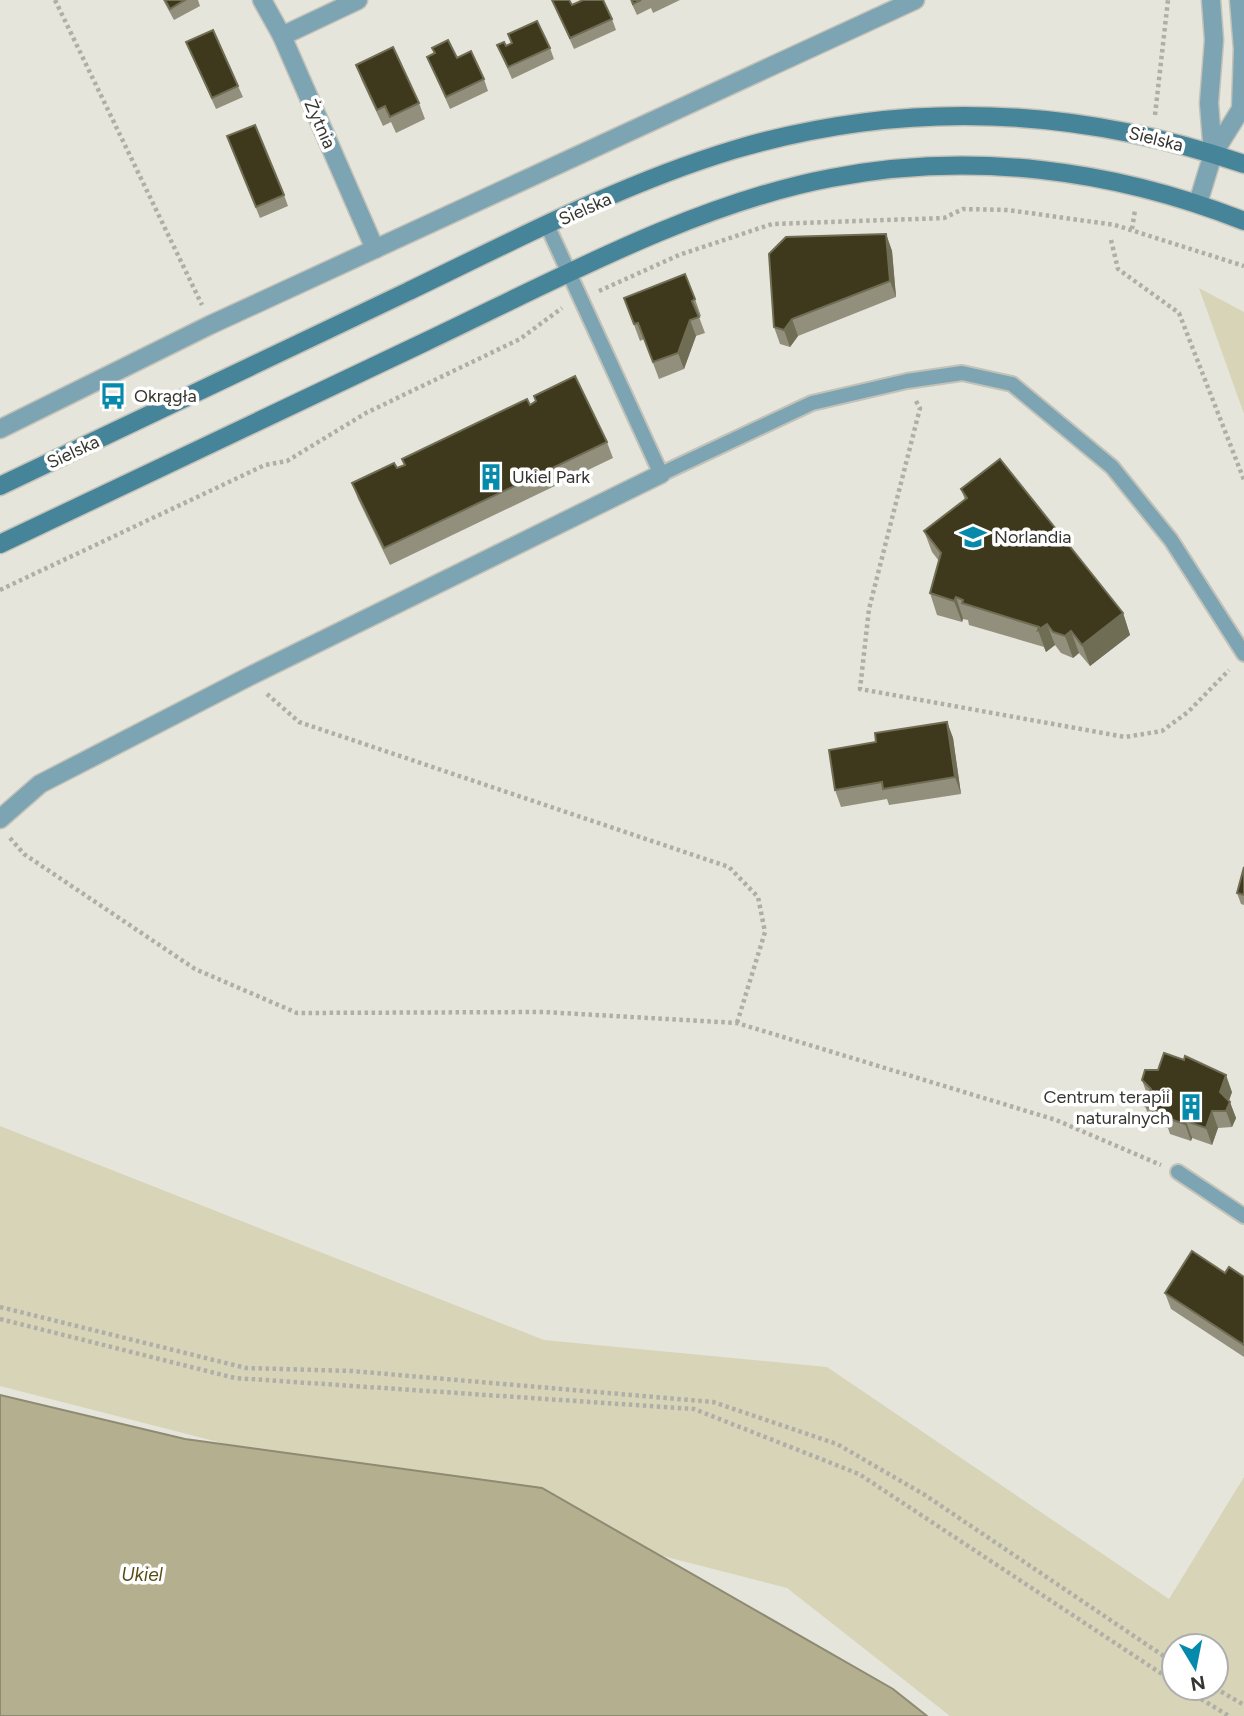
<svg xmlns="http://www.w3.org/2000/svg" width="1244" height="1716" font-family="Figtree,sans-serif">
  <style>
    .green { fill: #d8d4b8; fill-rule: evenodd }
    .water { fill: #b4af8f; stroke: #8e8a73; stroke-width: 2 }
    .lines { fill: none; stroke-linecap: round; stroke-linejoin: round }
    .service-casing { stroke: #c3c2b9; stroke-width: 18 }
    .minor-casing { stroke: #c3c2b9; stroke-width: 21 }
    .secondary-casing { stroke: #c3c2b9; stroke-width: 21 }
    .path { stroke: #afafa7; stroke-width: 4.5; stroke-dasharray: 3.5 3.5; stroke-linecap: butt }
    .service { stroke: #7da4b2; stroke-width: 14 }
    .minor { stroke: #7da4b2; stroke-width: 18 }
    .secondary { stroke: #468499; stroke-width: 18 }
    .wall { fill: #928f7c }
    .shaded-wall { fill: #706d55 }
    .building { fill: #3e391c; stroke: #706d55; stroke-width: 2 }
    .labels { text-anchor: middle; dominant-baseline: central; stroke-width: 7; stroke-linejoin: round; paint-order: stroke }
    .street-label { font-size: 18px; fill: #353531; stroke: #fff }
    .poi-label { font-size: 18px; fill: #353531; stroke: #fff; text-anchor: start }
    .water-label { font-size: 19px; font-style: italic; fill: #564d15; stroke: #fff }
  </style>
  <rect width="100%" height="100%" fill="#e6e5db"/>
  <g class="green">
    <path d="M1199,288L1244,312V414Z"/>
    <path d="M0,1126L544,1340L827,1367L1169,1599L1244,1477V1716H950L787,1588L0,1386ZM1174,1646H1216V1688H1174Z"/>
  </g>
  <path class="water" d="M0,1395L185,1439L542,1488L893,1689L927,1716H0Z"/>
  <g class="lines">
    <defs>
      <g id="service">
        <path d="M547,225L661,474L812,403L907,381L962,373L1012,384L1112,467L1171,540L1244,654"/>
        <path d="M1178,1172L1244,1216"/>
      </g>
      <g id="minor">
        <path d="M262,0L282,36L375,249"/>
        <path d="M1211,0L1214,40L1209,103L1213,154"/>
        <path d="M282,36L358,0"/>
        <path d="M1198,203L1213,154L1241,109L1243,49L1239,0"/>
        <path d="M0,429L210,325L915,0"/>
        <path d="M0,819L40,784L248,677L661,474"/>
      </g>
      <g id="secondary">
        <path d="M0,486C137,421 273,356 409,291C515,240 621,184 733,150C904,99 1076,107 1244,164"/>
        <path d="M0,544C141,477 282,410 423,343C550,283 693,204 831,178C970,151 1113,169 1244,221"/>
      </g>
    </defs>
    <use href="#service" class="service-casing"/>
    <use href="#minor" class="minor-casing"/>
    <use href="#secondary" class="secondary-casing"/>
    <g class="path">
      <path d="M55,0L202,305"/>
      <path d="M1155,115L1168,0"/>
      <path d="M1132,229L1135,210"/>
      <path d="M1111,240L1118,269L1179,313L1244,480"/>
      <path d="M599,291L679,255L772,224L944,218L963,209L1008,210L1115,225L1244,266"/>
      <path d="M916,401L920,408L869,609L860,689L1125,737L1162,731L1188,712L1229,670"/>
      <path d="M0,590L265,465L287,461L366,413L520,339L562,308"/>
      <path d="M267,694L299,722L729,867L758,897L765,932L737,1023"/>
      <path d="M10,838L24,854L195,969L297,1013L544,1012L737,1023L1056,1120L1161,1165"/>
      <path d="M0,1307L246,1368L352,1371L713,1402L837,1444L925,1495L1174,1663"/>
      <path d="M0,1319L235,1378L694,1409L859,1474L1174,1682"/>
      <path d="M1183,1688L1229,1716"/>
      <path d="M1215,1688L1244,1705"/>
    </g>
    <use href="#service" class="service"/>
    <use href="#minor" class="minor"/>
    <use href="#secondary" class="secondary"/>
  </g>
  <g class="wall">
    <path d="M163,0H198L200,6L174,20Z"/>
    <path d="M552,0L572,5L612,19L616,30L574,49Z"/>
    <path d="M630,0H680L653,13L651,8L637,15Z"/>
    <path d="M508,34L550,48L554,59L512,79L497,45L506,46L512,43Z"/>
    <path d="M186,42L238,86L243,97L216,109Z"/>
    <path d="M432,48L457,58L484,79L488,91L450,109L427,57L434,54Z"/>
    <path d="M356,65L419,103L425,119L396,133L391,122L383,126L362,81Z"/>
    <path d="M231,147L284,195L288,206L260,218Z"/>
    <path d="M886,234L892,251L896,297L798,336L790,347L780,344L774,327Z"/>
    <path d="M624,298L695,299L701,316L699,317L705,333L696,336L684,369L659,379L644,339L640,341Z"/>
    <path d="M530,405L607,442L613,458L390,565L358,499L352,483L397,468Z"/>
    <path d="M961,489L1123,613L1130,635L1090,666L1079,653L1073,658L1061,653L1055,645L1046,652L1044,647L969,625L968,620L963,619L962,622L937,615L930,593L939,561L932,552L924,531L965,500Z"/>
    <path d="M947,722L953,738L961,794L889,805L887,799L841,807L835,790L876,742Z"/>
    <path d="M1244,867V905L1241,904L1237,893Z"/>
    <path d="M1142,1080L1232,1092L1229,1101L1236,1118L1232,1127L1218,1128L1212,1145L1192,1138L1191,1141L1170,1134L1168,1128L1151,1122L1145,1106L1148,1097Z"/>
    <path d="M1225,1273L1244,1277V1357L1171,1309L1165,1293Z"/>
  </g>
  <g class="shaded-wall">
    <path d="M886,234L892,251L896,297L890,281Z"/>
    <path d="M792,319L798,336L790,347L784,330Z"/>
    <path d="M690,320L696,336L684,369L678,353Z"/>
    <path d="M956,597L963,619L962,622L954,601Z"/>
    <path d="M1123,613L1130,635L1090,666L1082,645Z"/>
    <path d="M1047,624L1055,645L1046,652L1038,630Z"/>
    <path d="M1071,631L1079,653L1073,658L1065,636Z"/>
    <path d="M947,722L953,738L961,794L955,777Z"/>
    <path d="M1226,1075L1232,1092L1226,1108L1220,1092Z"/>
    <path d="M1230,1102L1236,1118L1232,1127L1226,1111Z"/>
    <path d="M1212,1111L1218,1128L1212,1145L1206,1128Z"/>
    <path d="M1186,1121L1192,1138L1191,1141L1185,1124Z"/>
  </g>
  <g class="building">
    <path d="M165,0H185L170,9Z"/>
    <path d="M552,0H569L572,5L583,0H603L612,19L570,38Z"/>
    <path d="M632,0H641L633,4Z"/>
    <path d="M537,21L550,48L508,67L497,45L504,42L506,46L512,43L508,34Z"/>
    <path d="M213,30L238,86L212,98L186,42Z"/>
    <path d="M448,40L457,58L471,51L484,79L446,97L427,57L435,53L432,48Z"/>
    <path d="M393,47L419,103L390,117L385,106L377,110L356,65Z"/>
    <path d="M255,125L284,195L256,207L227,136Z"/>
    <path d="M886,234L890,281L792,319L784,330L774,327L769,254L786,237Z"/>
    <path d="M685,274L695,299L692,301L699,317L690,320L678,353L653,362L638,323L634,324L624,298Z"/>
    <path d="M575,376L607,442L384,548L352,483L394,463L397,468L405,465L402,459L527,399L530,405L536,401L534,396Z"/>
    <path d="M1000,459L1123,613L1082,645L1071,631L1065,636L1053,632L1047,624L1038,630L1039,627L962,603L963,600L956,597L954,601L930,593L941,553L924,531L967,498L961,489Z"/>
    <path d="M947,722L955,777L883,789L882,782L835,790L829,750L876,742L875,733Z"/>
    <path d="M1244,867V895L1237,893Z"/>
    <path d="M1164,1053L1184,1060L1185,1056L1226,1075L1220,1092L1230,1102L1226,1111H1212L1206,1128L1186,1121L1185,1124L1164,1117L1165,1113L1145,1106L1151,1089L1142,1080L1145,1070H1158Z"/>
    <path d="M1192,1251L1225,1273L1229,1267L1244,1277V1345L1165,1293Z"/>
  </g>
  <defs>
    <symbol id="bus-bare" viewBox="-9 -9 18 18"><path d="M-5-6H5V4H4V6H2V4H-2V6H-4V4H-5ZM-3.5-4V0h7V-4ZM-3.5 1.2v1.5H-2V1.2ZM2 1.2v1.5H3.5V1.2Z" fill="#058aab" stroke="#fff" stroke-width="2.5" paint-order="stroke"/></symbol>
    <symbol id="building-bare" viewBox="-9 -9 18 18"><path d="M-4-6H4V6H1V3H-1V6H-4ZM-2.5-4.3h1.7v1.8h-1.7ZM.8-4.3h1.7v1.8H.8ZM-2.5-1h1.7V.8h-1.7ZM.8-1h1.7V.8H.8Z" fill="#058aab" stroke="#fff" stroke-width="2.5" paint-order="stroke"/></symbol>
    <symbol id="school-bare" viewBox="-9 -9 18 18"><path d="M0-5L7-2L0 1L-7-2ZM-4 1L0 2.5L4 1V4Q0 6-4 4Z" fill="#058aab" stroke="#fff" stroke-width="2.5" paint-order="stroke"/></symbol>
  </defs>
  <g fill-rule="evenodd">
    <use href="#bus-bare" x="94" y="377" width="38" height="38"/>
    <use href="#building-bare" x="472" y="458" width="38" height="38"/>
    <use href="#school-bare" x="954" y="518" width="38" height="38"/>
    <use href="#building-bare" x="1172" y="1088" width="38" height="38"/>
  </g>
  <g class="labels">
    <g class="street-label">
      <text transform="translate(320 124) rotate(66)">Żytnia</text>
      <text transform="translate(1156 139) rotate(14)">Sielska</text>
      <text transform="translate(585 209) rotate(-24)">Sielska</text>
      <text transform="translate(73 452) rotate(-25)">Sielska</text>
    </g>
    <g class="poi-label">
      <text x="134" y="396">Okrągła</text>
      <text x="512" y="477">Ukiel Park</text>
      <text x="994" y="537">Norlandia</text>
      <text x="1170" y="1097" text-anchor="end">Centrum terapii<tspan x="1170" dy="21">naturalnych</tspan></text>
    </g>
    <g class="water-label">
      <text x="142" y="1574">Ukiel</text>
    </g>
  </g>
  <g transform="translate(1195 1667) rotate(170)"><circle r="33" fill="#ffffff" stroke="#aeaead" stroke-width="2"/>
  <path d="M0-5L12 26L0 18L-12 26Z" fill="#058aab"/>
  <text y="-10" font-size="19" font-weight="bold" text-anchor="middle" fill="#353531">N</text>
  </g>
</svg>
